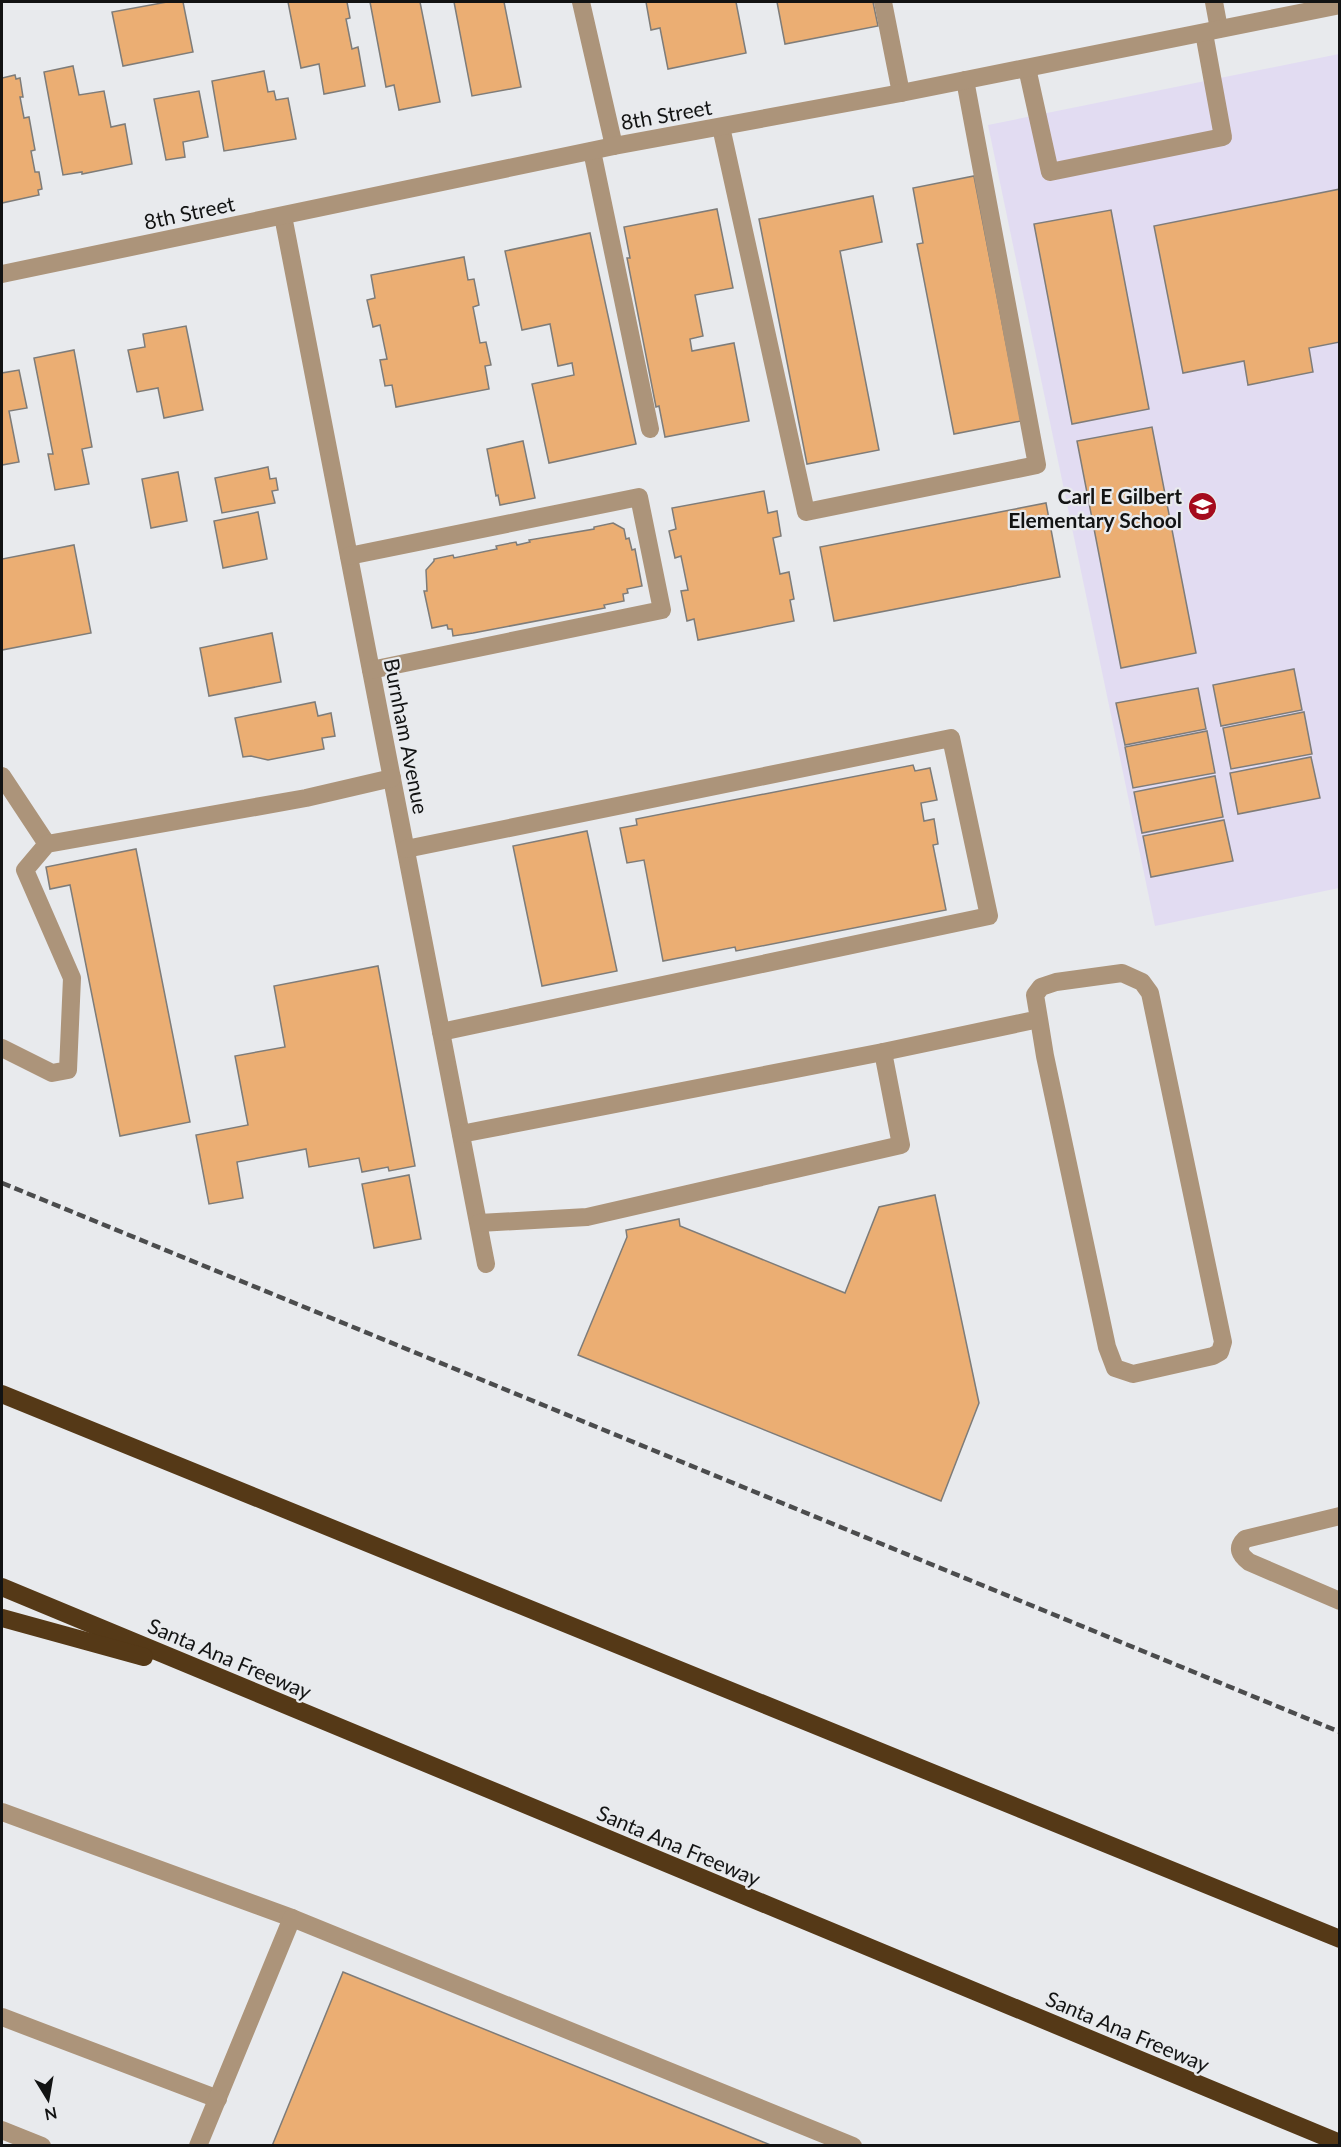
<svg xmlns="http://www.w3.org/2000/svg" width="1341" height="2147" font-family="Lato,sans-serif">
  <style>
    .education { fill: #e2dcf2 }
    .building { fill: #ebae73; stroke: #7e7c79; stroke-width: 1.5 }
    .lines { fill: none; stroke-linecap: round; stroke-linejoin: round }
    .minor { stroke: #ac947a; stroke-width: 18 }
    .highway { stroke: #553917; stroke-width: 18 }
    .rail { stroke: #4b4c4d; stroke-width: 4.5; stroke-dasharray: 9 4.5; stroke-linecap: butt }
    .labels { text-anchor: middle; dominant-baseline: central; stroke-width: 4.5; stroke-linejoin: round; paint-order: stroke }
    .street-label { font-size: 21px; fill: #121313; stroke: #e8eaed }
    .poi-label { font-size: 21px; font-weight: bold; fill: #121313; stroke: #e8eaed; text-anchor: end }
  </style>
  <rect width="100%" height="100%" fill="#e8eaed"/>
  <path class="education" d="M1339,54V888L1155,926L988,125Z"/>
  <g class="building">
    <path d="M167,2H183L193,52L123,66L112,12Z"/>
    <path d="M288,2H347L350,18L346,19L352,49L358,47L365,86L324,94L319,64L301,68Z"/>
    <path d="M370,2H420L440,102L399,110L394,85L386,87Z"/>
    <path d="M454,2H504L521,87L472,96Z"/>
    <path d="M646,2H736L746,53L668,69L660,28L651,30Z"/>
    <path d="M777,2H873L878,26L785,44Z"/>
    <path d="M73,66L79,95L104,91L111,127L125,124L132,164L82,174V172L63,175L44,72Z"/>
    <path d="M264,71L268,92L274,91L276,100L288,98L296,139L224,151L212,81Z"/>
    <path d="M15,75L16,79L20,78L23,97H20L24,118L29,117L35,150L31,151L35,172H39L42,189L38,190L39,195L2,203V78Z"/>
    <path d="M199,91L208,137L183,142L185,157L166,160L154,99Z"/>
    <path d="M974,176L1021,421L954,434L917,244L923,243L913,188Z"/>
    <path d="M1340,189V342L1309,348L1313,372L1248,385L1244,361L1183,373L1154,226Z"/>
    <path d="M873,196L882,242L840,251L879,450L807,464L759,219Z"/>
    <path d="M717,209L733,288L695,295L703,336L690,339L692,351L734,343L749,421L665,437L659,406L656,407L627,258H630L624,227Z"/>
    <path d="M1111,210L1149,409L1072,424L1034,224Z"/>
    <path d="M590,233L636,444L549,463L532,384L574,375L572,363L558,366L550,324L522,330L505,251Z"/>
    <path d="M464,257L468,280L474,279L479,305L473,307L480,343L486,342L491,365L485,366L489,389L396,407L392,385L385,386L380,360L387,359L380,325L373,327L367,300L375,298L371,275Z"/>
    <path d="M186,326L203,410L164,418L158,388L137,392L128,350L145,347L143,334Z"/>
    <path d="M74,350L92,447L82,449L89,484L55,490L48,454H53L34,358Z"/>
    <path d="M19,370L27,408L9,411L19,462L2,465V373Z"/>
    <path d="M1152,427L1196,653L1121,668L1077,441Z"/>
    <path d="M523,441L535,498L500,505L498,495L496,496L487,449Z"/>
    <path d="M268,467L270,479L276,478L278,490L272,491L275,503L222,513L215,478Z"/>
    <path d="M178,472L187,521L151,528L142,479Z"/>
    <path d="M764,491L768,513L777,511L781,536L773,538L780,574L789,572L794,599L790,600L794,621L698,640L694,619L687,621L681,591L688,590L681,556L675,558L669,531L676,529L672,508Z"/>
    <path d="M1046,503L1060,577L834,621L820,547Z"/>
    <path d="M258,512L267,559L223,568L214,521Z"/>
    <path d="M613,523L624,529L626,539L629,538L632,550L635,549L642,586L627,589L628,593L623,594L624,601L604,605L605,608L473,633L453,636L452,629H448L447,625L432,628L424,591H427L426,570L434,561V559L453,555L454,558L497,549L496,546L516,542L517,545L530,542L529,540L594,529V527Z"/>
    <path d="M74,545L91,633L2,650V559Z"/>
    <path d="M272,633L281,682L209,696L200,648Z"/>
    <path d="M1294,669L1302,710L1221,726L1213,685Z"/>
    <path d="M1198,688L1206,729L1125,745L1116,703Z"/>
    <path d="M315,702L318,716L331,713L335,736L322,738L324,749L268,760L251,756L243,757L235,718Z"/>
    <path d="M1304,712L1312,754L1231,769L1223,728Z"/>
    <path d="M1207,731L1215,773L1133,788L1125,747Z"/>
    <path d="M1311,757L1320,798L1238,814L1230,773Z"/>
    <path d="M913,765L915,771L930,768L937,800L921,803L924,821L934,819L938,844L933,845L946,910L736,951L735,947L663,961L644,860L627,863L620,828L637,825L636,819Z"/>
    <path d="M1215,776L1223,817L1142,833L1134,792Z"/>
    <path d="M1224,820L1233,861L1151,877L1143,836Z"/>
    <path d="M587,831L617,971L542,986L513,846Z"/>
    <path d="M136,849L190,1122L120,1136L70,885L50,889L46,867Z"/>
    <path d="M378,966L415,1166L389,1171L388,1167L362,1172L359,1158L309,1167L306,1149L237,1162L243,1198L209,1204L196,1135L248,1125L235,1056L285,1047L274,986Z"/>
    <path d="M409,1175L421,1239L374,1248L362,1184Z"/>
    <path d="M935,1195L979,1403L941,1501L578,1355L627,1237L626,1230L679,1219L680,1226L845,1293L879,1207Z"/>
    <path d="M343,1972L773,2146H272Z"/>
  </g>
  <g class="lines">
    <g class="minor">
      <path d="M581,2L614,146"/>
      <path d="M883,2L901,93"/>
      <path d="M1214,2L1219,29"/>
      <path d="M1027,68L1050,172L1223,137L1204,33"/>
      <path d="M721,127L806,512L1037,465L965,80"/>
      <path d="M592,151L650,429"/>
      <path d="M283,216L486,1264"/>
      <path d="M2,274L614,146L901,93L1340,5"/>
      <path d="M349,556L639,497L662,610L371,670"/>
      <path d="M2,776L47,844"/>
      <path d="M406,849L951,738L989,916L441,1032"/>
      <path d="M2,1048L52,1073L68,1070L72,978L25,870L47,844L306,798L392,778"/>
      <path d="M883,1052L1039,1019L1045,1056L1107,1347L1115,1368L1133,1374L1213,1356L1220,1352L1223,1342L1150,993L1142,982L1122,973L1056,982L1041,987L1035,995L1039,1019"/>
      <path d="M461,1134L883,1052L901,1145L587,1217L479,1223"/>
      <path d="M1340,1516L1245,1539C1236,1548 1240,1555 1249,1562L1340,1601"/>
      <path d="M2,1812L292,1918"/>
      <path d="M2,2017L218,2099"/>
      <path d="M2,2130L42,2146"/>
      <path d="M198,2146L292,1918L853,2146"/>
    </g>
    <g class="highway">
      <path d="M2,1394L1340,1939"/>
      <path d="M2,1587L1340,2143"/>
      <path d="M2,1618L144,1657"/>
    </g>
    <path class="rail" d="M2,1183L1340,1732"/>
  </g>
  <defs>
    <symbol id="school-disc" viewBox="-11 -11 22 22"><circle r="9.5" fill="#a50c1d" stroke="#e8eaed"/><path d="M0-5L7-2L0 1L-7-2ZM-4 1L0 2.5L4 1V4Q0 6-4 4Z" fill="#fff"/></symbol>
  </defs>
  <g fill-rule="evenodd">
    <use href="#school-disc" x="1186" y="490" width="33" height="33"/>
  </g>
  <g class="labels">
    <g class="street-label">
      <text transform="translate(666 114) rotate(-10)">8th Street</text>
      <text transform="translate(189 212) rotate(-12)">8th Street</text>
      <text transform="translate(407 736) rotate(79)">Burnham Avenue</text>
      <text transform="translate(230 1658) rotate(23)">Santa Ana Freeway</text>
      <text transform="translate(679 1845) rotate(23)">Santa Ana Freeway</text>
      <text transform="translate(1128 2031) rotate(23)">Santa Ana Freeway</text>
    </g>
    <g class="poi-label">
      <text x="1182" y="495">Carl E Gilbert<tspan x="1182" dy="24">Elementary School</tspan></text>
    </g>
  </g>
  <rect width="1341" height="2147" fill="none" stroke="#121313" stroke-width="6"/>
  <g transform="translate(48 2099) rotate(169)" stroke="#e8eaed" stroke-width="4.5" paint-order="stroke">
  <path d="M0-4.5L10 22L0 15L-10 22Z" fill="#121313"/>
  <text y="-9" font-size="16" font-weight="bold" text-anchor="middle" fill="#121313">N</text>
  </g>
</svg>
